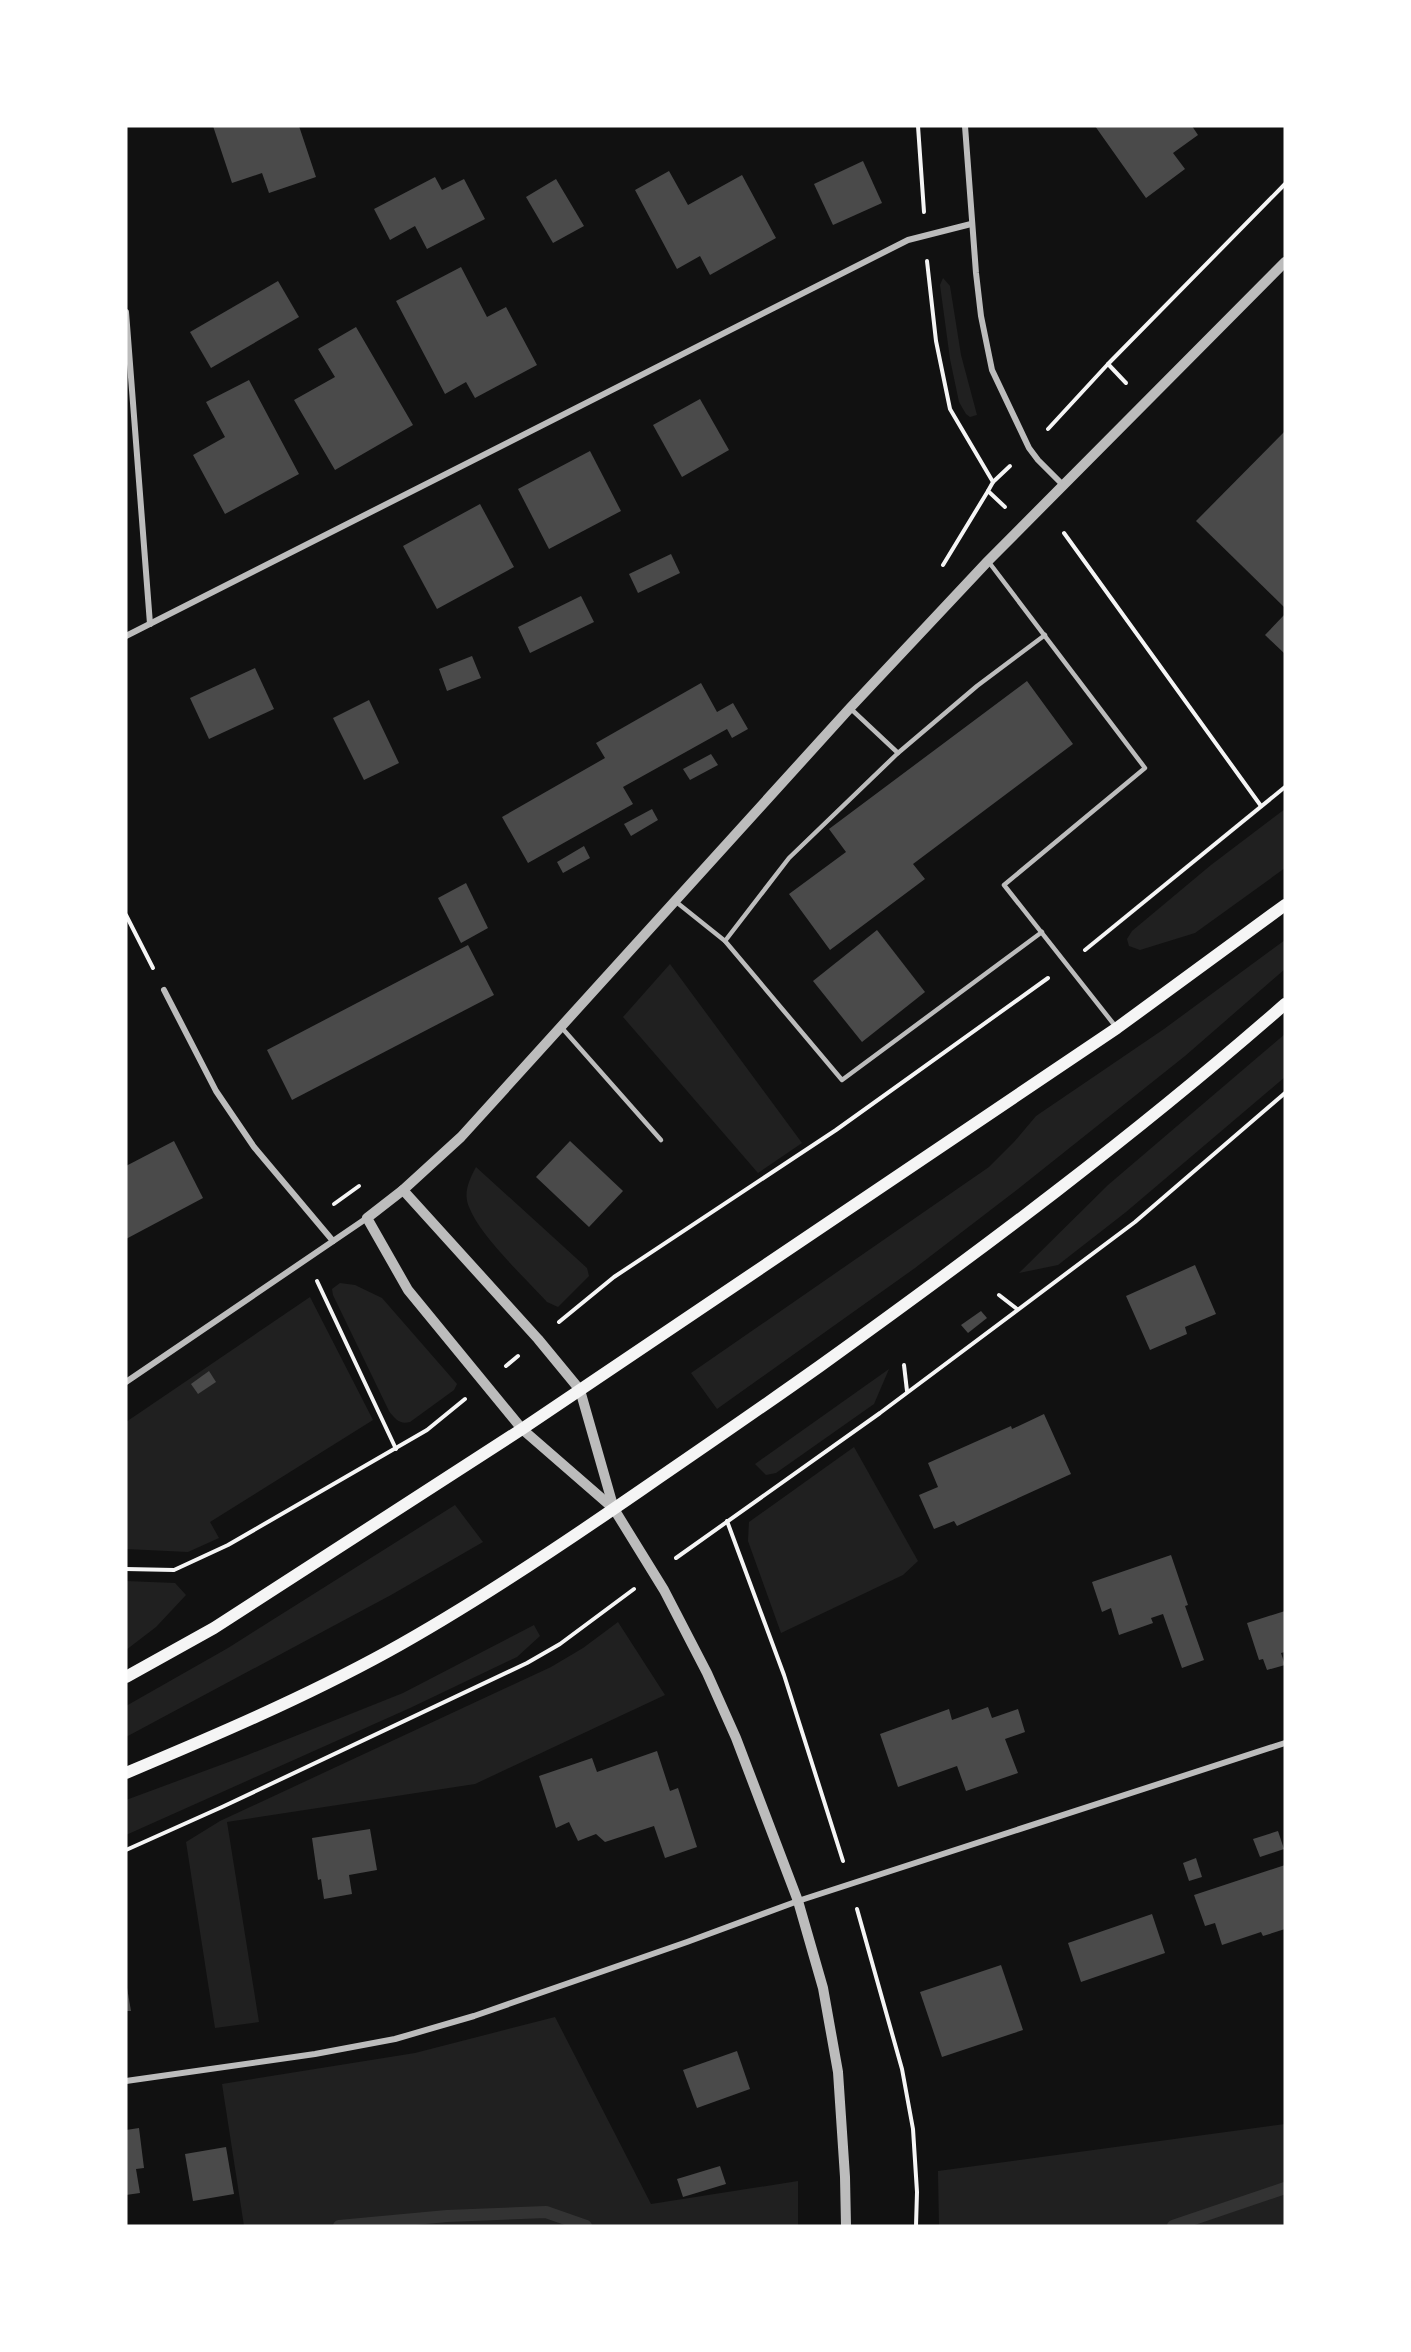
<svg xmlns="http://www.w3.org/2000/svg" width="1411" height="2352" font-family="'Public Sans',sans-serif">
  <style>
    .green { fill: #202020 }
    .lines { fill: none; stroke-linecap: round; stroke-linejoin: round }
    .stream { stroke: #333; stroke-width: 12 }
    .building { fill: #4a4a4a }
    .path { stroke: #f5f5f5; stroke-width: 4 }
    .service { stroke: #bcbcbc; stroke-width: 4.5 }
    .minor { stroke: #bcbcbc; stroke-width: 6 }
    .tertiary { stroke: #bcbcbc; stroke-width: 10 }
    .secondary { stroke: #f5f5f5; stroke-width: 12 }
  </style>
  <rect width="100%" height="100%" fill="#111"/>
  <g class="green">
    <path d="M943,278L950,286L961,355L977,415L970,417L966,414L959,402L950,359L940,285Z"/>
    <path d="M1285,809V868L1195,933L1140,950L1129,946L1127,939L1132,931L1211,865Z"/>
    <path d="M1285,940V969L1185,1056L1018,1189L915,1268L717,1409L691,1373L989,1167L1014,1142L1036,1116L1164,1029Z"/>
    <path d="M670,964L802,1143L758,1173L623,1017Z"/>
    <path d="M1285,1034V1077L1126,1212L1058,1265L1019,1273L1108,1185Z"/>
    <path d="M476,1167L587,1268L589,1276L558,1307L547,1302C525,1278 480,1236 469,1207C463,1193 469,1180 476,1167Z"/>
    <path d="M340,1283L355,1285L382,1298L457,1384L454,1390L410,1422C400,1425 395,1419 389,1411L333,1295L332,1289Z"/>
    <path d="M310,1297L373,1420L210,1522L219,1538L188,1552L126,1549V1422Z"/>
    <path d="M889,1369L874,1404L776,1473L766,1475L755,1464Z"/>
    <path d="M854,1447L918,1561L903,1575L781,1633L748,1541L749,1522Z"/>
    <path d="M455,1505L483,1542L391,1595L126,1737V1706L228,1648Z"/>
    <path d="M126,1581L175,1583L186,1595L156,1627L126,1650Z"/>
    <path d="M618,1622L665,1695L475,1784L227,1822L259,2022L215,2028L186,1842L220,1821L551,1667L583,1648Z"/>
    <path d="M534,1625L540,1636L517,1657L410,1708L126,1835V1800L245,1756L403,1693Z"/>
    <path d="M555,2017L651,2204L798,2181V2226H244L222,2084L415,2053Z"/>
    <path d="M1285,2124V2226H939L938,2171Z"/>
  </g>
  <g class="lines">
    <g class="stream">
      <path d="M339,2226L447,2216L546,2212L586,2226"/>
      <path d="M1173,2226L1285,2188"/>
    </g>
  </g>
  <g class="building">
    <path d="M213,126H299L316,177L269,193L262,173L232,183Z"/>
    <path d="M1095,126H1192L1198,135L1173,153L1185,169L1146,198Z"/>
    <path d="M863,161L882,203L833,225L814,184Z"/>
    <path d="M669,171L688,205L742,175L776,238L710,275L700,256L677,269L635,190Z"/>
    <path d="M435,177L442,190L464,179L485,219L427,249L415,226L390,240L374,209Z"/>
    <path d="M556,179L584,226L553,243L526,197Z"/>
    <path d="M461,267L487,317L506,307L537,365L475,398L466,382L445,394L396,301Z"/>
    <path d="M278,281L299,317L211,368L190,332Z"/>
    <path d="M356,327L413,425L335,470L294,400L335,377L318,349Z"/>
    <path d="M249,380L299,474L225,514L193,455L225,437L206,402Z"/>
    <path d="M700,399L729,450L682,477L653,425Z"/>
    <path d="M1285,431V608L1196,521Z"/>
    <path d="M590,451L621,511L549,549L518,489Z"/>
    <path d="M480,504L514,567L437,609L403,546Z"/>
    <path d="M671,554L680,573L638,593L629,574Z"/>
    <path d="M581,596L594,622L530,653L518,627Z"/>
    <path d="M1285,614V654L1265,635Z"/>
    <path d="M472,656L481,678L447,691L439,669Z"/>
    <path d="M255,668L274,709L209,739L190,698Z"/>
    <path d="M1027,681L1073,744L913,864L925,879L830,950L789,894L846,852L829,829Z"/>
    <path d="M701,683L717,712L733,703L748,729L732,738L727,729L623,787L633,804L528,863L502,817L605,758L596,743Z"/>
    <path d="M369,700L399,763L364,780L333,718Z"/>
    <path d="M711,754L718,765L690,780L683,769Z"/>
    <path d="M652,809L658,820L631,836L624,824Z"/>
    <path d="M584,846L590,858L563,873L557,862Z"/>
    <path d="M466,883L488,928L461,943L438,898Z"/>
    <path d="M877,930L925,992L862,1042L813,981Z"/>
    <path d="M468,945L494,995L292,1100L267,1050Z"/>
    <path d="M174,1141L203,1198L126,1239V1166Z"/>
    <path d="M570,1141L623,1191L589,1227L536,1177Z"/>
    <path d="M1195,1265L1216,1314L1185,1327L1187,1334L1150,1350L1126,1296Z"/>
    <path d="M981,1311L987,1318L968,1333L961,1325Z"/>
    <path d="M209,1371L216,1382L198,1394L191,1384Z"/>
    <path d="M1044,1414L1071,1474L957,1526L954,1521L934,1529L919,1495L938,1487L928,1463L1011,1426L1012,1429Z"/>
    <path d="M1171,1555L1188,1605L1185,1606L1204,1660L1182,1668L1163,1614L1151,1618L1153,1623L1119,1635L1111,1608L1102,1612L1092,1582Z"/>
    <path d="M1285,1611V1652L1281,1653L1285,1665L1267,1670L1263,1659L1259,1660L1247,1623Z"/>
    <path d="M988,1707L992,1718L1018,1709L1025,1732L1005,1739L1018,1773L966,1791L957,1766L898,1787L880,1734L949,1709L952,1720Z"/>
    <path d="M657,1751L670,1791L678,1788L697,1847L665,1858L654,1826L605,1842L596,1834L578,1841L569,1822L556,1828L539,1776L592,1758L597,1772Z"/>
    <path d="M370,1829L377,1870L349,1875L352,1894L324,1899L321,1879L318,1880L312,1838Z"/>
    <path d="M1278,1831L1284,1849L1260,1857L1253,1839Z"/>
    <path d="M1196,1858L1202,1877L1189,1881L1183,1863Z"/>
    <path d="M1285,1865V1929L1263,1936L1261,1932L1222,1945L1215,1923L1205,1926L1194,1895Z"/>
    <path d="M1152,1914L1165,1953L1081,1982L1068,1943Z"/>
    <path d="M1001,1965L1023,2030L942,2057L920,1992Z"/>
    <path d="M126,1982L131,2011H126Z"/>
    <path d="M737,2051L750,2089L697,2108L683,2070Z"/>
    <path d="M139,2128L144,2168L136,2169L140,2193L126,2195V2130Z"/>
    <path d="M226,2147L234,2194L193,2201L185,2154Z"/>
    <path d="M720,2166L726,2184L683,2197L677,2179Z"/>
  </g>
  <g class="lines">
    <g class="path">
      <path d="M918,126L924,212"/>
      <path d="M927,261L936,341L950,409L993,482L988,491L1005,507"/>
      <path d="M1108,364L1126,383"/>
      <path d="M1048,429L1108,364L1285,184"/>
      <path d="M993,482L1010,466"/>
      <path d="M1064,533L1261,806"/>
      <path d="M943,565L988,491"/>
      <path d="M126,915L153,968"/>
      <path d="M1085,950L1285,787"/>
      <path d="M334,1204L359,1186"/>
      <path d="M317,1281L396,1449"/>
      <path d="M999,1295L1017,1309"/>
      <path d="M559,1322L614,1277L836,1130L1048,978"/>
      <path d="M904,1365L907,1391"/>
      <path d="M506,1366L518,1356"/>
      <path d="M727,1521L784,1675L843,1861"/>
      <path d="M676,1558L880,1413L1135,1222L1285,1093"/>
      <path d="M126,1569L174,1570L228,1545L427,1430L465,1399"/>
      <path d="M126,1850L222,1807L527,1663L560,1644L634,1589"/>
      <path d="M857,1909L902,2069L913,2129L917,2192L916,2226"/>
    </g>
    <g class="service">
      <path d="M988,561L1145,768L1004,885L1116,1027"/>
      <path d="M850,708L898,753"/>
      <path d="M675,901L725,941L842,1080L1042,932"/>
      <path d="M725,941L789,858L898,753L977,686L1045,635"/>
      <path d="M562,1028L661,1140"/>
    </g>
    <g class="minor">
      <path d="M965,126L976,273L981,316L992,370L1029,448L1038,460L1062,484"/>
      <path d="M126,312L150,624"/>
      <path d="M126,636L908,240L971,224"/>
      <path d="M164,990L216,1091L254,1147L333,1241"/>
      <path d="M126,1382L367,1218"/>
      <path d="M126,2081L315,2054L395,2039L474,2016L687,1942L798,1901L1285,1743"/>
    </g>
    <g class="tertiary">
      <path d="M403,1190L538,1339L580,1390L614,1509"/>
      <path d="M846,2226L845,2177L838,2072L823,1988L798,1901L736,1738L707,1673L664,1590L614,1509L522,1429L408,1290L367,1218L403,1190L461,1137L850,708L988,561L1285,262"/>
    </g>
    <g class="secondary">
      <path d="M126,1677L214,1628L522,1429L1117,1028L1285,905"/>
      <path d="M126,1773C214,1736 303,1698 387,1652C465,1609 539,1560 612,1510C682,1462 751,1415 820,1366C980,1251 1137,1134 1285,1004"/>
    </g>
  </g>
  <rect width="1411" height="2352" fill="none" stroke="#ffffff" stroke-width="255"/>
</svg>
